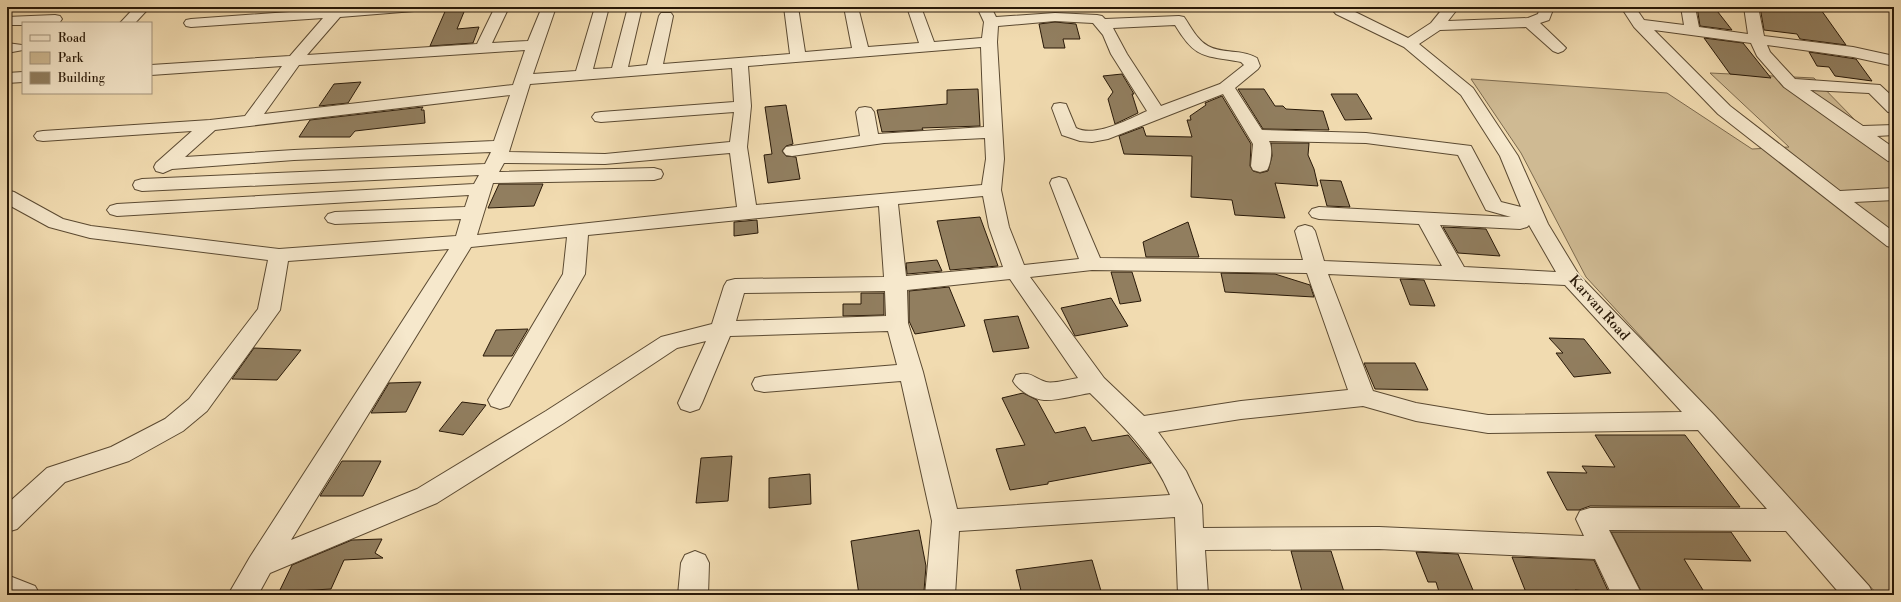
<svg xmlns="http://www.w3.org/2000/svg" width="1901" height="602" font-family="'Libre Bodoni',serif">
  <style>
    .green { fill: #cfba93; stroke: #7c6a4e }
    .building { fill: #917e5f; stroke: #291908 }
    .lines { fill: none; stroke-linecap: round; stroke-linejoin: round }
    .minor-casing { stroke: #5b4a32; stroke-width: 2 }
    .minor { fill: #f6e8cc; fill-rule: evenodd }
    .labels { text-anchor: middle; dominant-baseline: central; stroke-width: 3.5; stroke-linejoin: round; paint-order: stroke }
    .street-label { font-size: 14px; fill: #291908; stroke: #f6e8cc }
  </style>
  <rect width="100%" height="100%" fill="#f1dbb0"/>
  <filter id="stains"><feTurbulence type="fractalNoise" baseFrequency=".005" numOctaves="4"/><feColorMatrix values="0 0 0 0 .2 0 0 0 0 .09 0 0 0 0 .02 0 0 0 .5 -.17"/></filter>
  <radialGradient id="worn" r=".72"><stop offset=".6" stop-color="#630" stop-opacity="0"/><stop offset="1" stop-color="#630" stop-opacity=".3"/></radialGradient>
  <path class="green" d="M1710,73L1814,78L1894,160V595H1878L1586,277L1521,153L1471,79L1667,93L1752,149L1789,147Z"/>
  <g class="building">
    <path d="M447,7H466L457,29L479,27L473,43L430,46Z"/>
    <path d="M1697,7H1714L1732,30L1700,26Z"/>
    <path d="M1760,7H1819L1846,45L1800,39L1797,34L1764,30Z"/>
    <path d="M1055,22L1076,24L1080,39H1063L1065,48H1044L1039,24Z"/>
    <path d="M1704,38L1743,43L1771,78L1730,74Z"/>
    <path d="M1809,52L1856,59L1872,81L1835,76L1829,67L1817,66Z"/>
    <path d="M1122,74L1134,94H1132L1138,113L1115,124L1108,99L1113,92L1103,76Z"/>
    <path d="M361,82L348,103L319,106L334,84Z"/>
    <path d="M978,89L980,126L922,128L923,130L882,132L877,110L947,104V90Z"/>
    <path d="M1238,89H1264L1275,106H1283L1286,109L1323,111L1329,130L1263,129Z"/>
    <path d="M1331,94H1357L1372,119L1345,120Z"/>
    <path d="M1222,96L1251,144L1250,166L1253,171L1260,173L1268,171L1272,156L1271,143H1309L1308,155L1314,169L1318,186L1275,183L1285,218L1235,215L1232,200L1191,197L1192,156L1124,154L1119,136L1143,127L1146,136L1192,137L1187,120H1191L1190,116L1206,105L1205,103Z"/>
    <path d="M786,105L793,144L786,146L782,151L786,156L796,157L800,179L768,183L764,155L772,154L765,107Z"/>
    <path d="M423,107L421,110H424L425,123L355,131L350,137H299L310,120Z"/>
    <path d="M1320,180L1341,181L1350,207L1327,206Z"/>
    <path d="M499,184H543L534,206L488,208Z"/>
    <path d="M980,217L998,266L950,270L937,221Z"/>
    <path d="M757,220L758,233L734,236V222Z"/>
    <path d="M1188,222L1199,257H1146L1143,242Z"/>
    <path d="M1443,227L1486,229L1500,256L1458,253Z"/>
    <path d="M937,260L942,271L907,274L906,263Z"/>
    <path d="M1111,272H1132L1141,301L1120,304Z"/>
    <path d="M1221,273L1275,274L1310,285L1314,297L1225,292Z"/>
    <path d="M1400,279L1424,280L1435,306L1410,305Z"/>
    <path d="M949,287L965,326L915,334L909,321V291Z"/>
    <path d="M861,293H884V315L843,316V304H861Z"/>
    <path d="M1111,298L1128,326L1075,336L1061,308Z"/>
    <path d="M1018,316L1029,348L993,352L984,320Z"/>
    <path d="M528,329L512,356H483L496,330Z"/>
    <path d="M1549,338L1584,339L1611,373L1574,377L1556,353H1563Z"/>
    <path d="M254,348L301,350L277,380L232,379Z"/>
    <path d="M1364,363H1415L1428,390L1375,389Z"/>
    <path d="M421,382L406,412L371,413L389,383Z"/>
    <path d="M1023,393L1037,400L1055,433L1085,427L1092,441L1128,435L1151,463L1048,482V484L1010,490L996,449L1025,445L1002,398Z"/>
    <path d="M462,402L486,405L463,435L439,431Z"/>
    <path d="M1595,435H1685L1740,507L1590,506L1579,510H1567L1547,472L1587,473L1582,466L1615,467Z"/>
    <path d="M732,456L728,501L696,503L701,458Z"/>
    <path d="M342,461H381L363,496H320Z"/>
    <path d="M810,474L811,504L769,508V478Z"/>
    <path d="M919,530L926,566L924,591L897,595H859L851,541Z"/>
    <path d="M1611,532H1731L1751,561L1684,559L1706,595H1643Z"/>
    <path d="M382,539L375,553L383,558L344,560L331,589L279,592L292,565L352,540Z"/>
    <path d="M1291,551H1331L1345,595H1303Z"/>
    <path d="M1416,552L1458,554L1475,595H1440L1436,582H1428Z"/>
    <path d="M1512,557L1594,560L1609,593L1575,590L1577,595H1527Z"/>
    <path d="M1092,560L1101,591L1092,592L1093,595H1022L1016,570Z"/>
  </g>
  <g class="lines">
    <defs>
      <g id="minor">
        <path d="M135,7H150L135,23H120Z"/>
        <path d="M332,7H421L419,10L414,11L340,17L307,55L477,44L495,7H509L492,43L528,41L542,7H556L533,74L576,71L595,7H609L593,69L612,68L628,7H642L628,67L647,65L659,16L661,13H671L673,16L663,64L790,54L784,7H798L805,52L852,48L844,7H858L868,47L919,43L907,7H921L934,42L982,38L984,22L977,7H991L996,17L1055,13L1097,15L1102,16L1105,19L1179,16L1184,17C1191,27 1197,40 1208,46C1222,54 1242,49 1257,58L1260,66L1258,69L1235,88L1262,130L1366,133L1471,146L1501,202L1521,207L1500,156L1461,95L1404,47L1336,14L1330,7H1345L1408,38L1431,23L1444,7H1459L1448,21L1528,18L1538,14L1540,7H1554L1549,20L1540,23L1563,45L1566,48L1563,51L1558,53L1553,51L1526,27L1440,30L1419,44L1473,88L1518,156L1548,224L1579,275L1714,415L1869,586L1874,595H1841L1786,531L1609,530L1642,595H1612L1595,559L1379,549L1205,550L1208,595H1178L1175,517L959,531L955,595H925L932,521L901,381L764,392L755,390L752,384L755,378L764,376L897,365L888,331L730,336L702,403L699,409L690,412L681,409L678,403L706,341L677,348L564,423L437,503L270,573L258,595H228L250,557L449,249L288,261L280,310L207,411L183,431L129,461L65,482L17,529L7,532V504L47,468L111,447L165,419L189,399L258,309L268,260L90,238L49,227L7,204V190L14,192L63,219L91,226L279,249L456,236L461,219L335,224L328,222L325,218L328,214L335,212L465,207L469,195L117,216L110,214L107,210L110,206L117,204L474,184L479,175L142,191L135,189L133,185L135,181L142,179L485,164L491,152L294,160L172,169L163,173L156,171L154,167L156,163L192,131L43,141L37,140L34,136L37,132L43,131L210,120L245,116L282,66L151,75V65L290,56L323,18L191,27L186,26L184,23L186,20L191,19L331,9ZM1055,21L1093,23L1103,35L1111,54L1147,111C1129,119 1095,138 1076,128L1066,104L1060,103L1054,104L1052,108L1062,135L1080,141L1092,142L1108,139L1223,94L1253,144L1251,166L1253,170L1260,172L1267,170C1271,164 1273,147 1269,141L1366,143L1458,155L1486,210L1511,217L1319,207L1312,209L1309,213L1312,217L1319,219L1419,224L1442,266L1324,261L1315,231L1312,227L1305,225L1298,227L1295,231L1303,260L1100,258L1068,183L1066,179L1059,177L1052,179L1050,183L1079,259L1024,265L1009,227L1001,190L1004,159L997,42L998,26ZM1175,25C1196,60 1204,55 1241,62L1244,65L1220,84L1161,106L1127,54L1113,28ZM981,47L984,127L878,134L874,112L871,108L865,107L859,108L856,112L860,136L792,146L786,147L783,151L786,155L792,156L884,143L985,138L986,159L982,185L756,205L747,147L751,106L748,66ZM525,50L513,85L264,114L299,65ZM732,68L734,102L601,112L595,113L592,117L595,121L601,122L734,112L730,142L605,154L509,152L530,84ZM510,95L494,141L294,150L185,157L215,130ZM730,153L737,207L477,235L493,183L654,180L661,178L663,174L661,170L654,168L499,172L504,163L605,164ZM983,196L989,227L1003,267L906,276L898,204ZM879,206L884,277L735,279L727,281L724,286L712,324L661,337L546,411L417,489L291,540L471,247L567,237L563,274L488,400L491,406L500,409L509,406L585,274L588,235ZM1440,225L1520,229L1527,227L1529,225L1556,272L1464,267ZM1092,270L1307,273L1348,390L1241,401L1144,416L1104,378L1030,277ZM1328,274L1565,285L1682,412L1488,415L1416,403L1373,391ZM1010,279L1078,378C1071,379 1053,384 1046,382C1033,378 1032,371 1016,375L1013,381C1018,390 1033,399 1044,400C1056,401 1077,395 1090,393C1121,424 1153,454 1170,495L957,509L923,372L908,323L907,290ZM885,291L886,316L736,321L744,293ZM1363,406L1416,421L1488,433L1698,430L1767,509L1590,508L1580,511L1576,519L1584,536L1379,527L1203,528L1202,505L1186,471L1158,432L1241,419Z"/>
        <path d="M1621,7H1635L1644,20L1684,25L1681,7H1695L1699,27L1748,34L1744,7H1758L1764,36L1853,47L1894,56V66L1853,57L1767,45L1770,52L1795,79L1880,85L1894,98V113L1888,112L1869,93L1810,90L1863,126L1894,125V135L1877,136L1894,148V162L1888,161L1784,87L1757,56L1751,43L1654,30L1730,106L1840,191L1894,188V200L1854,202L1894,232V248L1887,246L1718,114L1634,27Z"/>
        <path d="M55,15L60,16L62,19L60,22L23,23V25H7V17Z"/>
        <path d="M7,43L22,45L23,50L7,53Z"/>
        <path d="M23,72V82L7,83V73Z"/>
        <path d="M695,551L705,555L709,563L708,595H678L681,563L685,555Z"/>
        <path d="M7,575L35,586L40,595H7Z"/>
      </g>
    </defs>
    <use href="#minor" class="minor-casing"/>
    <use href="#minor" class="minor"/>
  </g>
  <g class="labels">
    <g class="street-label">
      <text transform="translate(1599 308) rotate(48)">Karvan Road</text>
    </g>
  </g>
  <rect width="1901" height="602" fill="none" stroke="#f1dbb0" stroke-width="24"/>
  <rect x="8" y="8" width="1885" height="586" fill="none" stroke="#291908" stroke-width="2"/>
  <rect x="12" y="12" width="1877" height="578" fill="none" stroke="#291908"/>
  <rect x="22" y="22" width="130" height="72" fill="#f6e8cc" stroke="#a4957e"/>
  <rect x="30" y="35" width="20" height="6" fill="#f6e8cc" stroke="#a4957e"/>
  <text x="58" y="42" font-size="12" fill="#291908">Road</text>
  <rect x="30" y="52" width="20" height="12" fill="#cfba93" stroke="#a4957e"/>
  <text x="58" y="62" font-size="12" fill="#291908">Park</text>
  <rect x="30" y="72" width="20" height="12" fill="#917e5f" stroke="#a4957e"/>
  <text x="58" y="82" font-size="12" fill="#291908">Building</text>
  <rect width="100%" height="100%" filter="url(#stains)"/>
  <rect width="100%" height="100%" fill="url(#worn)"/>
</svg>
